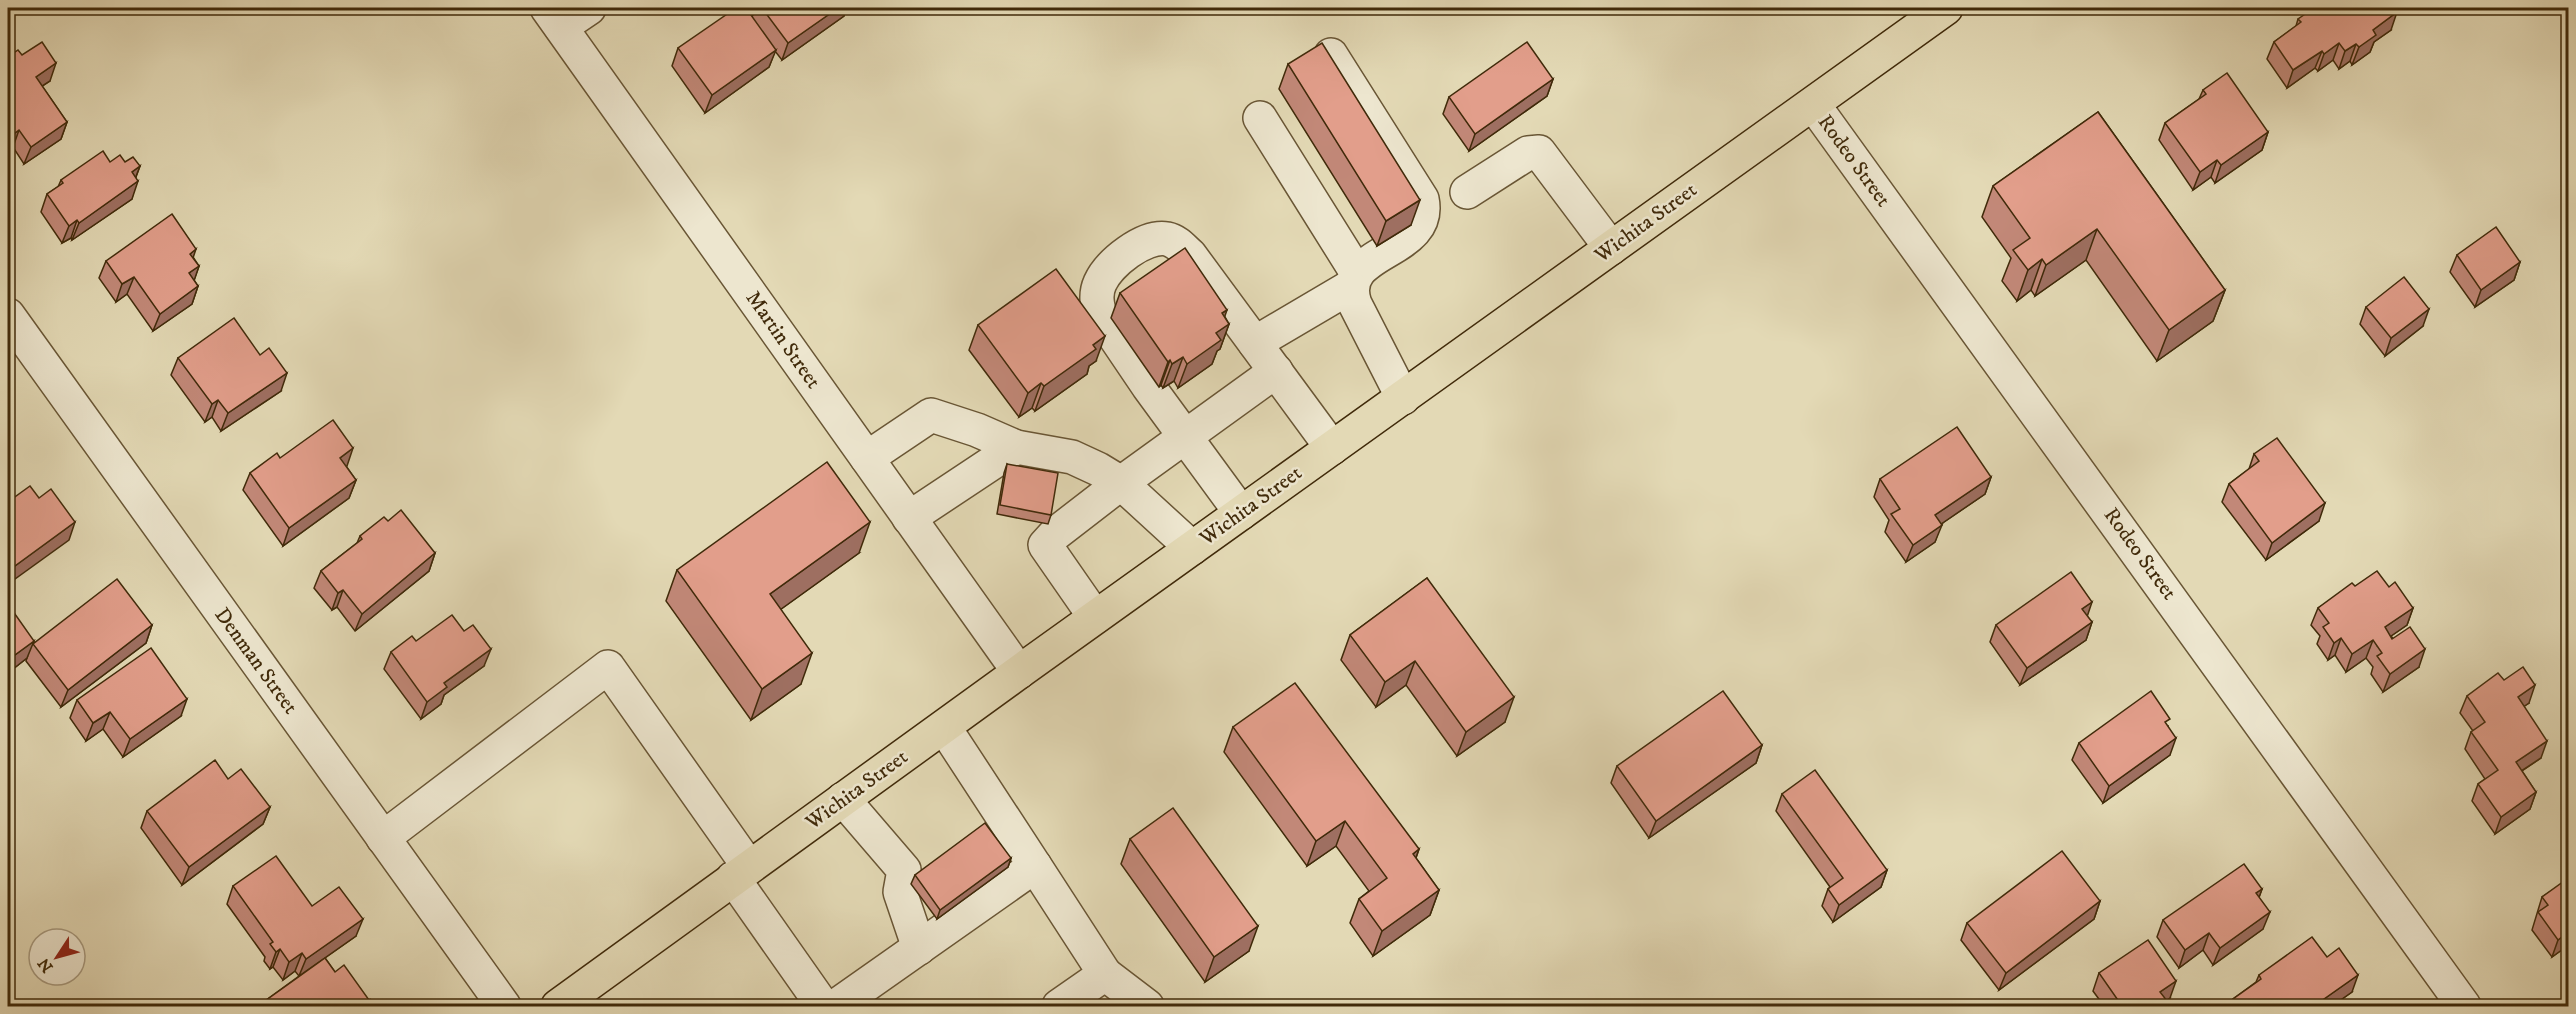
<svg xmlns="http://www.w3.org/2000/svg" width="2576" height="1014" font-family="'IM FELL DW Pica',serif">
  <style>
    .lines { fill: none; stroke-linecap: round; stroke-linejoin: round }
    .minor-casing { stroke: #695635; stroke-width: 36 }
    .major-casing { stroke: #402a0a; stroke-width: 36 }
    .minor { stroke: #ede6cf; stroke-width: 33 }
    .major { stroke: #e3d9b5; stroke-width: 33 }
    .wall { fill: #c28878; stroke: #402a0a; stroke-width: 1.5 }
    .shaded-wall { fill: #9e6f61; stroke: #402a0a; stroke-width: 1.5 }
    .building { fill: #e29e8b; stroke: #402a0a; stroke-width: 1.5 }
    .labels { text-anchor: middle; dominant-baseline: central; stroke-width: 5; stroke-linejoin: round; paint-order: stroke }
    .street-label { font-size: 21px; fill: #402a0a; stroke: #ede6cf }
  </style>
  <rect width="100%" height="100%" fill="#e3d9b5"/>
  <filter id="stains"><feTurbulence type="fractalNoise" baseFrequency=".00333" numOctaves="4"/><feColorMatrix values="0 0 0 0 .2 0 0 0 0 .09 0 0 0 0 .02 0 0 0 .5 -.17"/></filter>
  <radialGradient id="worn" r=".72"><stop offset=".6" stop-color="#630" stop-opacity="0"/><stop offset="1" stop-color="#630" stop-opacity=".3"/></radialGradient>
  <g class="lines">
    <defs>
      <g id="minor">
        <path d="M547,8L1019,672"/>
        <path d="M561,27L589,8"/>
        <path d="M1331,55L1422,199C1434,256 1335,248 1355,304L1403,398"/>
        <path d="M1813,104L2464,1006"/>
        <path d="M1260,118L1357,273"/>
        <path d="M1467,192L1528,153L1539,152L1611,248"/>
        <path d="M8,315L504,1006"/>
        <path d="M1255,343L1350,287"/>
        <path d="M867,458L931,415L977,430L1016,447L1072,457L1098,469L1121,483L1192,548"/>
        <path d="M1241,513L1148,386L1100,315C1097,304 1095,294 1100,283C1109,263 1144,235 1167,239C1177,241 1183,249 1190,255L1332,448"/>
        <path d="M909,518L1016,447"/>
        <path d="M1095,617L1045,545L1055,534L1121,483L1276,371"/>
        <path d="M843,799L904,870L900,892L919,948"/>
        <path d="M383,838L608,667L749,867"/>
        <path d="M1035,866L1105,974L1059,1006"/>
        <path d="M733,878L823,1006"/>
        <path d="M1105,974L1147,1006"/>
        <path d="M836,1006L1035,866L944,727"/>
      </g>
      <path id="major" d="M558,1006L1019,672L1946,8"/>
    </defs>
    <use href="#minor" class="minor-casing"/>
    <use href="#major" class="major-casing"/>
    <use href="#minor" class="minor"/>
    <use href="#major" class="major"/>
  </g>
  <g class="wall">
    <path d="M756,8H847L844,16L782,60L775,51L769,67L705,113L672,66L678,48L752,17Z"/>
    <path d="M2318,9L2391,30L2374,42L2370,52L2352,65L2350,61L2339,69L2333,60L2318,71L2315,68L2287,88L2267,59L2274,42L2296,26L2298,19Z"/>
    <path d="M22,55L50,81L42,86L67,122L61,139L24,164L13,147L8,151V57Z"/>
    <path d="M1288,64L1411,225L1377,246L1279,89Z"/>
    <path d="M1553,79L1547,96L1469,151L1443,114L1449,97Z"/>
    <path d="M2203,90L2268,132L2262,150L2215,183L2211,177L2193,190L2159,140L2165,123L2199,99Z"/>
    <path d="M2098,112L2225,290L2213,321L2157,361L2086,260L2035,296L2031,290L2017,301L2002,281L2011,258L1982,217L1993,186Z"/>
    <path d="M110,162H125L140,166L136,177L132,199L72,240L71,238L62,243L41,212L47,194L58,187L61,180Z"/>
    <path d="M2457,255L2520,262L2514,280L2475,307L2450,272Z"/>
    <path d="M193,257L199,266L194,280L198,286L192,304L153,331L127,294L116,302L99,278L106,261Z"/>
    <path d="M1120,293L1225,317L1229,324L1220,349L1217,351L1212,364L1178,388L1174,381L1163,388L1161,385L1159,387L1111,318Z"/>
    <path d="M2366,307L2423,326L2385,356L2360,324Z"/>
    <path d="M978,325L1096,361L1089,366L1087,374L1035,411L1032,408L1019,417L969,350Z"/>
    <path d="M178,358L281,391L221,431L212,417L205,422L171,375Z"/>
    <path d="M2254,454L2319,521L2266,560L2222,502L2229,484L2249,469Z"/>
    <path d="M280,458L347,466H346L356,480L349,498L283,546L243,490L250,473Z"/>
    <path d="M1007,464L1051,515L1048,524L997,514L1004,473Z"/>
    <path d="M1991,477L1985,494L1941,524L1935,542L1906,562L1885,532L1889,520L1874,497L1880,479Z"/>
    <path d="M388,521L435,553L429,571L355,631L337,607L332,610L314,588L321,571L357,543L360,536Z"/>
    <path d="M859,553L781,609L801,684L751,720L666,601L677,570Z"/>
    <path d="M1427,578L1505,722L1457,756L1406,685L1376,707L1341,660L1350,635Z"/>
    <path d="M2355,586L2389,587L2413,608L2407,625L2391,636L2419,667L2383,692L2371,674L2373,667L2366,658L2346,672L2335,655L2328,660L2317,644L2320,636L2311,625L2318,608Z"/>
    <path d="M2087,616L2092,622L2086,640L2020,685L1990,642L1996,625Z"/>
    <path d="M152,625L146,643L61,707L26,661L27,658L8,673L34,641L33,643Z"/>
    <path d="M416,641L484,666L444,695L441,704L421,719L384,669L391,652Z"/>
    <path d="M2504,680L2529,703L2524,706L2541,758L2522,771L2536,792L2530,809L2495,834L2472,801L2478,784L2485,779L2465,749L2471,732L2473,731L2460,713L2467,696Z"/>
    <path d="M77,700L181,716L123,757L103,729L86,741L70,718Z"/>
    <path d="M2168,726L2170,755L2103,803L2072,760L2079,743Z"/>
    <path d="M1233,727L1419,849L1416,858L1439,890L1430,915L1373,956L1350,923L1359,899L1369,891L1336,846L1307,866L1224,752Z"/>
    <path d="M1762,745L1756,763L1649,838L1611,783L1617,766Z"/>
    <path d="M228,779L270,807L263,824L182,885L141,828L147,811Z"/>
    <path d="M1782,794L1887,870L1881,887L1833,922L1822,906L1828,889L1830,887L1776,811Z"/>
    <path d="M1130,839L1249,951L1205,982L1121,864Z"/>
    <path d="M1011,858L1008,867L937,919L911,884L915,875Z"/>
    <path d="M2568,880V957L2563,949L2552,957L2532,930L2542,897Z"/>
    <path d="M233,886L312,906L356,936L325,958L335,972L369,1000L366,1006H258L299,976L295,971L283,980L273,967L270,969L264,961L265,957L227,904Z"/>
    <path d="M2262,889L2259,897L2263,929L2213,965L2203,950L2179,968L2157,937L2163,920Z"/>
    <path d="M2100,901L2094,919L1999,990L1961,940L1967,923Z"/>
    <path d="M2099,973L2170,998L2167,1000L2171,1006H2104L2093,991Z"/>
    <path d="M2259,975L2352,992L2332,1006H2230L2233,999L2256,982Z"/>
  </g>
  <g class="shaded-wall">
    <path d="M838,8H847L844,16L782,60L788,43Z"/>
    <path d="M2397,12L2391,30L2374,42L2370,52L2352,65L2359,47L2373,30Z"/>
    <path d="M2339,43L2333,60L2318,71L2324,54Z"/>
    <path d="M2356,44L2350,61L2339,69L2345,51Z"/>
    <path d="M776,50L769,67L705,113L712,95Z"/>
    <path d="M2322,51L2315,68L2287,88L2293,70Z"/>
    <path d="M56,63L50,81L30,94L36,77Z"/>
    <path d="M1553,79L1547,96L1469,151L1475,134Z"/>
    <path d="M67,122L61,139L24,164L31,147Z"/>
    <path d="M19,130L13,147L8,151V146L11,136Z"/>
    <path d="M2268,132L2262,150L2215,183L2221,165Z"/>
    <path d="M2217,160L2211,177L2193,190L2200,172Z"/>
    <path d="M140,166L133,184L132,172Z"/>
    <path d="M138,181L132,199L72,240L79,223Z"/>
    <path d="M1420,200L1411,225L1377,246L1386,221Z"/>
    <path d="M77,220L71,238L62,243L69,226Z"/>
    <path d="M2097,229L2086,260L2035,296L2046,265Z"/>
    <path d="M196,249L190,267V254Z"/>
    <path d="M2042,259L2031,290L2017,301L2028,270Z"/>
    <path d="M2520,262L2514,280L2475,307L2481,290Z"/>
    <path d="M199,266L193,284L189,273Z"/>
    <path d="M134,277L127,294L116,302L122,284Z"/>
    <path d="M198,286L192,304L153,331L160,314Z"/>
    <path d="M2225,290L2213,321L2157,361L2169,330Z"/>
    <path d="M2429,309L2423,326L2385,356L2391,338Z"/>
    <path d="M1227,310L1220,330L1229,324L1220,349L1217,351L1212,364L1178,388L1187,364L1222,313Z"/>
    <path d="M1105,336L1096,361L1089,366L1087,374L1035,411L1044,386L1093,345Z"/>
    <path d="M1183,357L1174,381L1163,388L1172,364Z"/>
    <path d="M1170,360L1161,385L1159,387L1168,362Z"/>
    <path d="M287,373L281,391L221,431L228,413Z"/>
    <path d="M1041,383L1032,408L1019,417L1028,393Z"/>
    <path d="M218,400L212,417L205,422L212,404Z"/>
    <path d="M353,448L347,466L333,475L340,458Z"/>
    <path d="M1991,477L1985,494L1928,533L1935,515Z"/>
    <path d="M356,480L349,498L283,546L289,528Z"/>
    <path d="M2325,503L2319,521L2266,560L2272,543Z"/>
    <path d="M75,522L69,540L8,584V571Z"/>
    <path d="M870,522L859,553L759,625L770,594Z"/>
    <path d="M1942,525L1935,542L1906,562L1913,545Z"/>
    <path d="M435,553L429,571L355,631L362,614Z"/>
    <path d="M343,590L337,607L332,610L338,593Z"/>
    <path d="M2092,602L2086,620L2082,609Z"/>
    <path d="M2413,608L2407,625L2378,645L2385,627Z"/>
    <path d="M2092,622L2086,640L2020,685L2027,668Z"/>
    <path d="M152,625L146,643L61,707L68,690Z"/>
    <path d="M2341,638L2335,655L2328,660L2334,643Z"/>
    <path d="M2373,640L2366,658L2346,672L2352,654Z"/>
    <path d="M34,641L27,658L8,673V660Z"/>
    <path d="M491,649L484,666L444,695L441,704L421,719L427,702L444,683Z"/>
    <path d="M2425,649L2419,667L2383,692L2390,674Z"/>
    <path d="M812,653L801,684L751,720L762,689Z"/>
    <path d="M1415,661L1406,685L1376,707L1385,682Z"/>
    <path d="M2535,685L2529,703L2511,715L2518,697Z"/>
    <path d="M1514,697L1505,722L1457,756L1466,732Z"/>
    <path d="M187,699L181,716L123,757L130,739Z"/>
    <path d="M110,712L103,729L86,741L93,723Z"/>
    <path d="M2176,738L2170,755L2103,803L2109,786Z"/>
    <path d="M2547,741L2541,758L2509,779L2516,762Z"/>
    <path d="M1762,745L1756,763L1649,838L1656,821Z"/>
    <path d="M2536,792L2530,809L2495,834L2501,817Z"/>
    <path d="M270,807L263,824L182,885L189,867Z"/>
    <path d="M1345,821L1336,846L1307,866L1316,841Z"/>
    <path d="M1419,849L1410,874L1413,854Z"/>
    <path d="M1011,858L1008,867L937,919L940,910Z"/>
    <path d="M1887,870L1881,887L1833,922L1839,905Z"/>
    <path d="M2262,889L2256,906V893Z"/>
    <path d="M1439,890L1430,915L1373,956L1382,931Z"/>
    <path d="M2100,901L2094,919L1999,990L2006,973Z"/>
    <path d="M2270,912L2263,929L2213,965L2220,948Z"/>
    <path d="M363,919L356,936L299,976L306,959Z"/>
    <path d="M1258,926L1249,951L1205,982L1214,957Z"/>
    <path d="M2568,932L2563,949L2552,957L2558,940Z"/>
    <path d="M2209,933L2203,950L2179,968L2185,950Z"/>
    <path d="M280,949L273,967L270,969L276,952Z"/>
    <path d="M302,953L295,971L283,980L289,962Z"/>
    <path d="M2358,975L2352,992L2332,1006H2314Z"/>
    <path d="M2176,981L2170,998L2158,1006L2160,992Z"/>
    <path d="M369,1000L366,1006H359Z"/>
  </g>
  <g class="building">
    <path d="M736,8H746L776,50L712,95L678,48Z"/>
    <path d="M762,8H838L788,43Z"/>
    <path d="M2314,8H2317L2318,9L2320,8H2394L2397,12L2373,30L2376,35L2359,47L2356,44L2345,51L2339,43L2324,54L2322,51L2293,70L2274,42L2301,22L2298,19Z"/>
    <path d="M42,42L56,63L36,77L67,122L31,147L19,130L11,136L8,131V57L18,50L22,55Z"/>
    <path d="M1527,42L1553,79L1475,134L1449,97Z"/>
    <path d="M1322,43L1420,200L1386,221L1288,64Z"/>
    <path d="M2227,73L2268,132L2221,165L2217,160L2200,172L2165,123L2206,94L2203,90Z"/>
    <path d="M2098,112L2225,290L2169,330L2097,229L2046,265L2042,259L2028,270L2013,250L2030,238L1993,186Z"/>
    <path d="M103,151L110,162L120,155L125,162L133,157L140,166L132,172L138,181L79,223L77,220L69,226L47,194L63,183L61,180Z"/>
    <path d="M172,214L196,249L190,254L199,266L189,273L198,286L160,314L134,277L122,284L106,261Z"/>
    <path d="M2496,227L2520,262L2481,290L2457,255Z"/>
    <path d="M1185,248L1227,310L1222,313L1229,324L1216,333L1221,340L1187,364L1183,357L1172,364L1170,360L1168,362L1120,293Z"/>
    <path d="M1056,269L1105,336L1093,345L1096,349L1044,386L1041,383L1028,393L978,325Z"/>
    <path d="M2404,277L2429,309L2391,338L2366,307Z"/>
    <path d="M234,318L260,355L269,348L287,373L228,413L218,400L212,404L178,358Z"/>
    <path d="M333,420L353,448L340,458L356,480L289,528L250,473L277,453L280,458Z"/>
    <path d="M1957,427L1991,477L1935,515L1942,525L1913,545L1891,514L1900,509L1880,479Z"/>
    <path d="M2277,438L2325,503L2272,543L2229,484L2259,461L2254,454Z"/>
    <path d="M827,462L870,522L770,594L812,653L762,689L677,570Z"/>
    <path d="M1007,464L1058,473L1051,515L1000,505Z"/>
    <path d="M30,486L39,498L51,489L75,522L8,571V502Z"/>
    <path d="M401,510L435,553L362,614L343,590L338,593L321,571L362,539L360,536L384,517L388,521Z"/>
    <path d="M2377,571L2389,587L2395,582L2413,608L2385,627L2392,639L2410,627L2425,649L2390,674L2377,656L2382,653L2373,640L2352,654L2341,638L2334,643L2323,627L2329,623L2318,608L2352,583L2355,586Z"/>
    <path d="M2071,572L2092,602L2082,609L2092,622L2027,668L1996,625Z"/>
    <path d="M1427,578L1514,697L1466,732L1415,661L1385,682L1350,635Z"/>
    <path d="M117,579L152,625L68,690L33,644Z"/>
    <path d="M10,607L34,641L8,660V609Z"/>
    <path d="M452,615L464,631L473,625L491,649L444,683L447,687L427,702L391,652L412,636L416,641Z"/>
    <path d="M151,648L187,699L130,739L110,712L93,723L77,700Z"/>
    <path d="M2523,667L2535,685L2518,697L2547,741L2516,762L2536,792L2501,817L2478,784L2498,770L2471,732L2485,722L2467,696L2498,673L2504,680Z"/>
    <path d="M1295,683L1419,849L1413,854L1439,890L1382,931L1359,899L1387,878L1345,821L1316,841L1233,727Z"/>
    <path d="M1723,691L1762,745L1656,821L1617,766Z"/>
    <path d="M2151,691L2170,719L2165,722L2176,738L2109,786L2079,743Z"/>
    <path d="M215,760L228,779L241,769L270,807L189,867L147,811Z"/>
    <path d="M1815,770L1887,870L1839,905L1828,889L1843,878L1782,794Z"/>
    <path d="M1173,808L1258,926L1214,957L1130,839Z"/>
    <path d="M985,823L1011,858L940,910L915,875Z"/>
    <path d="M2062,851L2100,901L2006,973L1967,923Z"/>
    <path d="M276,856L312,906L339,887L363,919L306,959L302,953L289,962L280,949L276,952L270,944L273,942L233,886Z"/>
    <path d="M2244,864L2262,889L2256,893L2270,912L2220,948L2209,933L2185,950L2163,920Z"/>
    <path d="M2567,879L2568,880V932L2558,940L2538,912L2548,905L2542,897Z"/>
    <path d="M2312,937L2327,957L2339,948L2358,975L2314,1006H2239L2233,999L2261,979L2259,975Z"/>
    <path d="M2148,940L2176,981L2160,992L2171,1006H2122L2099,973Z"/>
    <path d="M325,958L335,972L344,965L369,1000L359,1006H258Z"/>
  </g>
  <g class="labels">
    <g class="street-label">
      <text transform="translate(1854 161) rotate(54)">Rodeo Street</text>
      <text transform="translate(1646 223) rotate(-36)">Wichita Street</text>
      <text transform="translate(783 340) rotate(55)">Martin Street</text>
      <text transform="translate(1251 506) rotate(-36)">Wichita Street</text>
      <text transform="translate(2140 554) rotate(54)">Rodeo Street</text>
      <text transform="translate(256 661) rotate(54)">Denman Street</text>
      <text transform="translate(857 790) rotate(-36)">Wichita Street</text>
    </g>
  </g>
  <rect width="2576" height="1014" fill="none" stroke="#e3d9b5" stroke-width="30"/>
  <rect x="9" y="9" width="2558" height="996" fill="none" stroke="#402a0a" stroke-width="3"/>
  <rect x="15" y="15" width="2546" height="984" fill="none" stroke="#402a0a" stroke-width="1.5"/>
  <g transform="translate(57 957) rotate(234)"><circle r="28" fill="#ede6cf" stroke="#a89b80" stroke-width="1.5"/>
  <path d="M0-4.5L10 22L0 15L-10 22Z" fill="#8f2418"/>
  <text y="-9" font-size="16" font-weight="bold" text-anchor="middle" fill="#402a0a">N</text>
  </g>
  <rect width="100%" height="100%" filter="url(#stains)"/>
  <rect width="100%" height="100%" fill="url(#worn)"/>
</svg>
